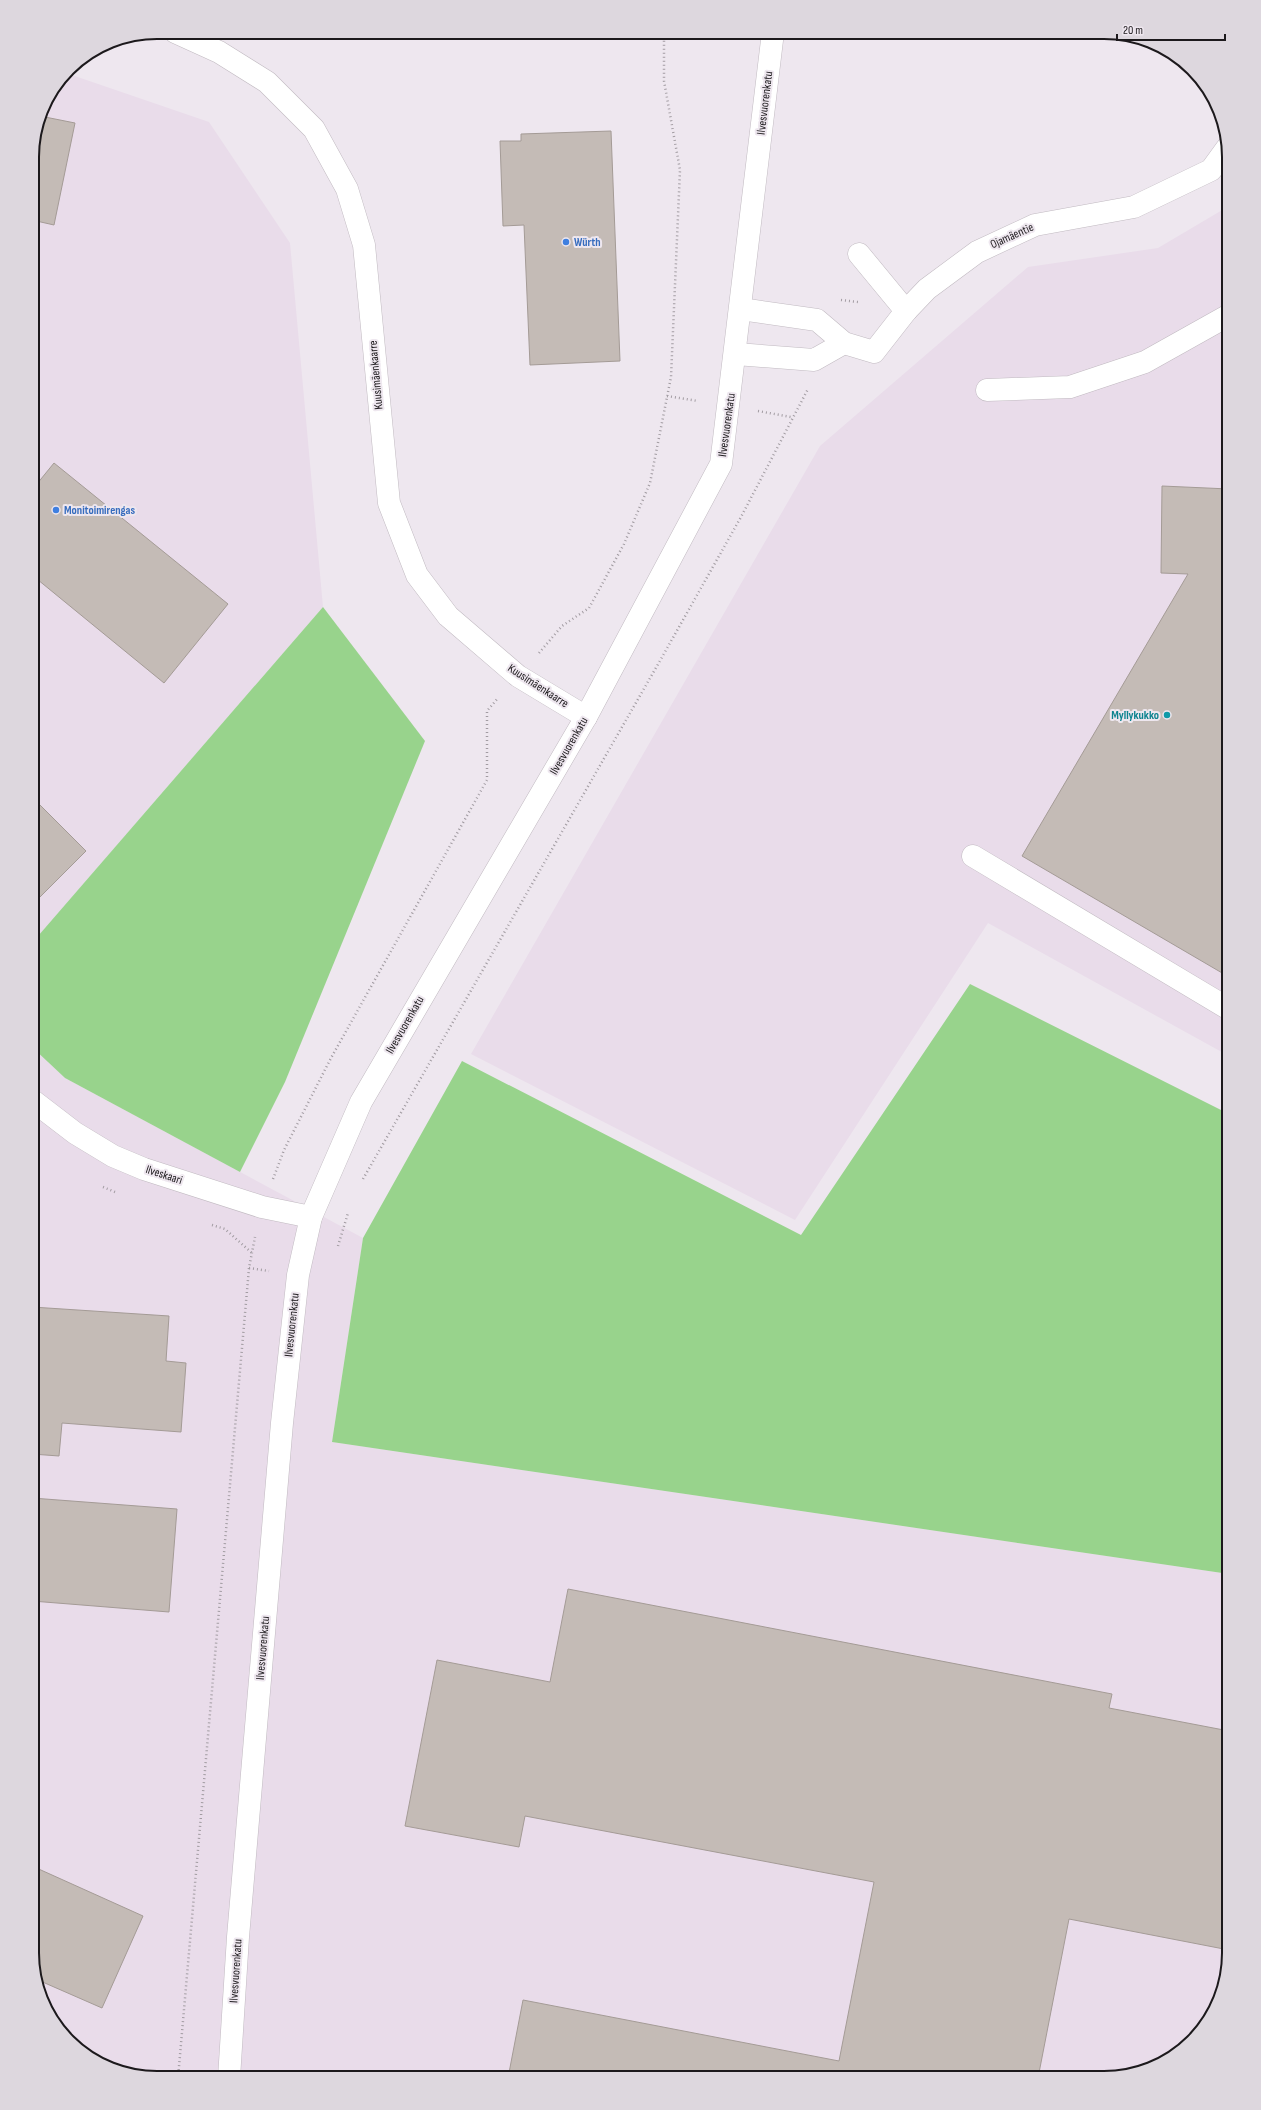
<svg xmlns="http://www.w3.org/2000/svg" width="1261" height="2110" font-family="'Sofia Sans Condensed',sans-serif">
  <style>
    .built { fill: #e9dcea }
    .green { fill: #98d38c }
    .building { fill: #c4bbb6; stroke: #a49b96 }
    .lines { fill: none; stroke-linecap: round; stroke-linejoin: round }
    .minor-casing { stroke: #c1bac1; stroke-width: 23 }
    .path { stroke: #a29ca2; stroke-width: 2.5; stroke-dasharray: 1 3; stroke-linecap: butt }
    .minor { stroke: #fff; stroke-width: 22 }
    .shop-dot { fill: #3f7fe0; stroke: #eee7ef; stroke-width: 1.5 }
    .culture-dot { fill: #0f9aa8; stroke: #eee7ef; stroke-width: 1.5 }
    .labels { text-anchor: middle; dominant-baseline: central; stroke-width: 4; stroke-linejoin: round; paint-order: stroke }
    .street-label { font-size: 12px; fill: #1c191c; stroke: #eee7ef }
    .shop-label { font-size: 12px; font-weight: bold; fill: #366cbe; stroke: #eee7ef; text-anchor: start }
    .culture-label { font-size: 12px; font-weight: bold; fill: #0d838f; stroke: #eee7ef; text-anchor: end }
    .rim { fill: none; stroke: #1c191c; stroke-width: 2 }
  </style>
  <rect width="100%" height="100%" fill="#eee7ef"/>
  <g class="built">
    <path d="M66,73L209,122L290,243L323,607L32,943V149L42,109Z"/>
    <path d="M1229,206V1056L988,923L795,1220L471,1054L820,446L1028,267L1158,248Z"/>
    <path d="M32,1047L65,1078L363,1238L332,1442L1229,1574V1953L1222,1993L1208,2022L1159,2065L1104,2078H149L88,2057L45,2008L32,1953Z"/>
  </g>
  <g class="green">
    <path d="M323,607L425,741L285,1082L240,1172L65,1078L32,1047V943Z"/>
    <path d="M970,984L1229,1114V1574L332,1442L363,1238L462,1061L801,1235Z"/>
  </g>
  <g class="building">
    <path d="M40,116L75,123L54,225L32,220V149Z"/>
    <path d="M611,131L620,361L530,365L524,225L503,226L500,141H521V134Z"/>
    <path d="M54,463L228,604L164,683L32,575V490Z"/>
    <path d="M1162,486L1229,489V977L1022,856L1188,574L1161,573Z"/>
    <path d="M32,797L86,851L32,905Z"/>
    <path d="M32,1307L169,1316L166,1361L186,1363L181,1432L62,1423L59,1456L32,1454Z"/>
    <path d="M32,1498L177,1509L169,1612L32,1601Z"/>
    <path d="M568,1589L1112,1694L1109,1708L1229,1731V1950L1069,1919L1038,2078H508L523,2000L839,2061L874,1882L525,1816L519,1847L405,1826L437,1660L550,1682Z"/>
    <path d="M32,1866L143,1916L102,2008L38,1980L32,1953Z"/>
  </g>
  <g class="lines">
    <defs>
      <g id="minor">
        <path d="M175,32L219,52L267,82L314,129L347,189L364,245L389,503L417,575L448,616L518,676L586,717"/>
        <path d="M859,254L906,311"/>
        <path d="M741,309L817,320L844,343L874,352L906,311L927,289L977,252L1035,225L1134,207L1211,170L1227,148"/>
        <path d="M736,354L814,360L844,343"/>
        <path d="M987,390L1070,387L1145,362L1229,315"/>
        <path d="M973,856L1229,1009"/>
        <path d="M32,1100L75,1133L113,1156L144,1169L262,1207L311,1217"/>
        <path d="M229,2078L238,1937L282,1423L298,1275L311,1217L361,1102L586,717L721,464L773,32"/>
      </g>
    </defs>
    <use href="#minor" class="minor-casing"/>
    <g class="path">
      <path d="M841,300L858,302"/>
      <path d="M667,396L698,401"/>
      <path d="M758,411L791,417"/>
      <path d="M539,653L562,626L589,608L624,544L650,483L671,377L680,170L664,81V32"/>
      <path d="M273,1179L284,1150L331,1058L487,780V711L498,698"/>
      <path d="M363,1179L661,659L741,517L808,389"/>
      <path d="M103,1187L115,1192"/>
      <path d="M212,1225L225,1229L252,1253"/>
      <path d="M338,1246L348,1213"/>
      <path d="M249,1268L269,1271"/>
      <path d="M178,2078L249,1268L255,1237"/>
    </g>
    <use href="#minor" class="minor"/>
  </g>
  <g class="shop-dot">
    <circle cx="566" cy="242" r="4"/>
    <circle cx="56" cy="510" r="4"/>
  </g>
  <circle class="culture-dot" cx="1167" cy="715" r="4"/>
  <g class="labels">
    <g class="street-label">
      <text transform="translate(765 103) rotate(-83)">Ilvesvuorenkatu</text>
      <text transform="translate(1012 236) rotate(-24)">Ojamäentie</text>
      <text transform="translate(376 375) rotate(-95)">Kuusimäenkaarre</text>
      <text transform="translate(727 425) rotate(-82)">Ilvesvuorenkatu</text>
      <text transform="translate(538 686) rotate(33)">Kuusimäenkaarre</text>
      <text transform="translate(569 746) rotate(-60)">Ilvesvuorenkatu</text>
      <text transform="translate(405 1025) rotate(-60)">Ilvesvuorenkatu</text>
      <text transform="translate(164 1175) rotate(18)">Ilveskaari</text>
      <text transform="translate(292 1325) rotate(-84)">Ilvesvuorenkatu</text>
      <text transform="translate(263 1648) rotate(-85)">Ilvesvuorenkatu</text>
      <text transform="translate(236 1971) rotate(-86)">Ilvesvuorenkatu</text>
    </g>
    <g class="shop-label">
      <text x="574" y="242">Würth</text>
      <text x="64" y="510">Monitoimirengas</text>
    </g>
    <g class="culture-label">
      <text x="1159" y="715">Myllykukko</text>
    </g>
  </g>
  <path d="M0 0H1261V2110H0ZM157 39H1104A118 118 0 0 1 1222 157V1953A118 118 0 0 1 1104 2071H157A118 118 0 0 1 39 1953V157A118 118 0 0 1 157 39Z" fill="#ddd7de" fill-rule="evenodd"/>
  <path class="rim" d="M157 39H1104A118 118 0 0 1 1222 157V1953A118 118 0 0 1 1104 2071H157A118 118 0 0 1 39 1953V157A118 118 0 0 1 157 39Z"/>
  <path d="M1117 34v6h108v-6" fill="none" stroke="#1c191c" stroke-width="2"/>
  <text x="1123" y="34" font-size="12" fill="#1c191c" stroke="#eee7ef" stroke-width="3" paint-order="stroke">20 m</text>
</svg>
